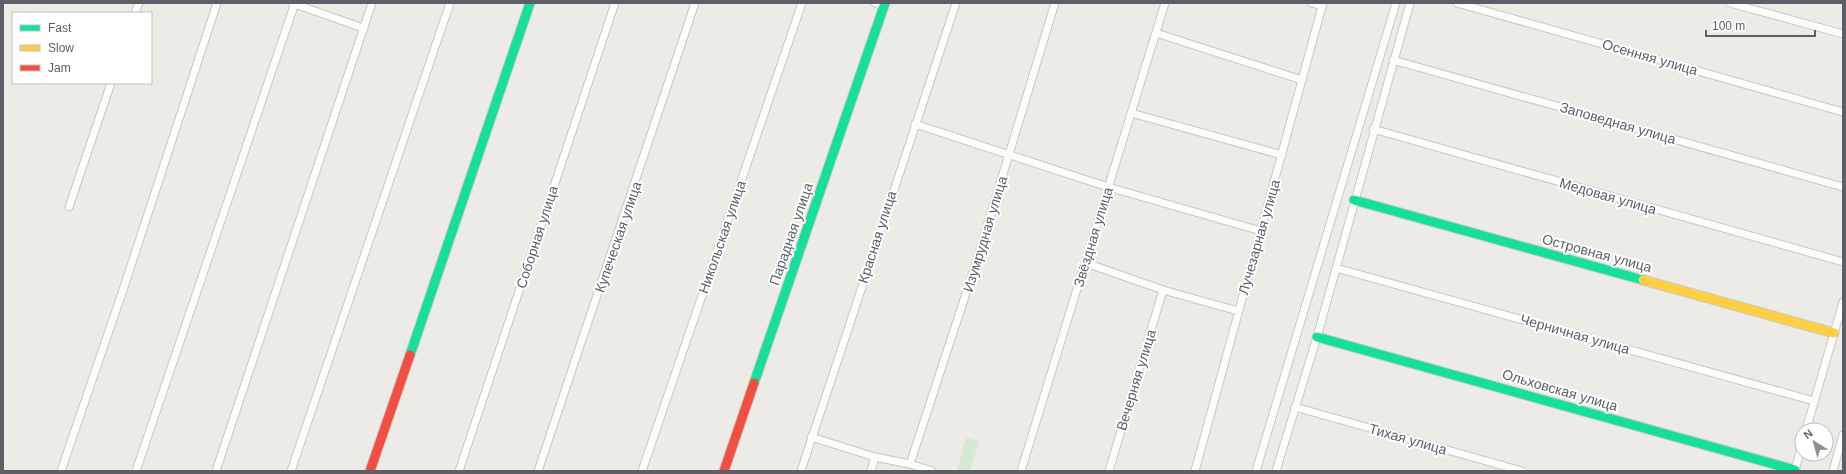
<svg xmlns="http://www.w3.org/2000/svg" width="1846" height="474" font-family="Arial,sans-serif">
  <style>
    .green { fill: #d4e8d3 }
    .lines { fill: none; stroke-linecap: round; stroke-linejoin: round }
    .street-casing { stroke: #c8c8c7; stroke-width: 9 }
    .fast-casing { stroke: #c9c9c8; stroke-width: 11 }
    .slow-casing { stroke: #c9c9c8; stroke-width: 11 }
    .jam-casing { stroke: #c9c9c8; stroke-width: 11 }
    .street { stroke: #fcfcfb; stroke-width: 7 }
    .fast { stroke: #16e098; stroke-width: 9 }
    .slow { stroke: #ffcf43; stroke-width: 9 }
    .jam { stroke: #f24e42; stroke-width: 9 }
    .labels { text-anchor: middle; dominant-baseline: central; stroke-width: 4; stroke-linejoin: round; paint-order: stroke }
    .street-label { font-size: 14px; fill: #5c5f65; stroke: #fff }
  </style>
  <rect width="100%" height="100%" fill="#ecebe6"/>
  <path class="green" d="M966,438L979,441L970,471H957Z"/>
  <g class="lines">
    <defs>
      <g id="street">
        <path d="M292,3L363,28"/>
        <path d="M875,3L884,6"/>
        <path d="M1312,3L1322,6"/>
        <path d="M1457,3L1843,112"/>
        <path d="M1730,3L1843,34"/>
        <path d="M135,13L139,3"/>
        <path d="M1156,33L1302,80"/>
        <path d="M1393,60L1843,187"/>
        <path d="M1131,113L1282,155"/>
        <path d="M915,124L1108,187L1261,231"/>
        <path d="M1373,129L1843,262"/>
        <path d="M69,207L111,83"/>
        <path d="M1086,263L1163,290L1238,311"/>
        <path d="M1336,268L1814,401"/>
        <path d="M1295,407L1522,471"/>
        <path d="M1806,430L1843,302"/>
        <path d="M811,437L875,457L910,464L932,471"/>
        <path d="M910,464L975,266L1055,3"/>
        <path d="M61,471L124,287L217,3"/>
        <path d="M136,471L295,3"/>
        <path d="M216,471L372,3"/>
        <path d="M291,471L450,3"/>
        <path d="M459,471L615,3"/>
        <path d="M538,471L695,3"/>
        <path d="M642,471L802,3"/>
        <path d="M801,471L956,3"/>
        <path d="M871,471L875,457"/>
        <path d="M1021,471L1165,3"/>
        <path d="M1109,471L1163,290"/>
        <path d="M1195,471L1323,3"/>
        <path d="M1256,471L1396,3"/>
        <path d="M1276,471L1317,337L1410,3"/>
        <path d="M1795,471L1802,444"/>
        <path d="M1833,471L1843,435"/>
      </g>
      <g id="fast">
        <path d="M1354,200L1643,280"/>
        <path d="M1317,337L1795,470"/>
        <path d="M410,355L530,3"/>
        <path d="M754,383L885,3"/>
      </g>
      <path id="slow" d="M1643,280L1834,333"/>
      <g id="jam">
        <path d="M370,471L410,355"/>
        <path d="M724,471L754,383"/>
      </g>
    </defs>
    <use href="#street" class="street-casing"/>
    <use href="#fast" class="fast-casing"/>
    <use href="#slow" class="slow-casing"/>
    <use href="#jam" class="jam-casing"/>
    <use href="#street" class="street"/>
    <use href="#fast" class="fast"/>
    <use href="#slow" class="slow"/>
    <use href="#jam" class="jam"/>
  </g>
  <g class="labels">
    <g class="street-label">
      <text transform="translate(1650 57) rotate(16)">Осенняя улица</text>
      <text transform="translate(1618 123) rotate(16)">Заповедная улица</text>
      <text transform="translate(1608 196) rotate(16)">Медовая улица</text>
      <text transform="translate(791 234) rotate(-71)">Парадная улица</text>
      <text transform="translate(985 234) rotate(-73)">Изумрудная улица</text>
      <text transform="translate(537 237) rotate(-72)">Соборная улица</text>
      <text transform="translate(618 237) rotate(-71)">Купеческая улица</text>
      <text transform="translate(722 237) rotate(-71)">Никольская улица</text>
      <text transform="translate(877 237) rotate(-72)">Красная улица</text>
      <text transform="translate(1093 237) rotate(-73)">Звёздная улица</text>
      <text transform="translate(1259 237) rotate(-74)">Лучезарная улица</text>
      <text transform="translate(1597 253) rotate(15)">Островная улица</text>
      <text transform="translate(1575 334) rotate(16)">Черничная улица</text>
      <text transform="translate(1136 380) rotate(-73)">Вечерняя улица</text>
      <text transform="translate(1560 390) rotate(16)">Ольховская улица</text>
      <text transform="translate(1408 439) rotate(16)">Тихая улица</text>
    </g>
  </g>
  <rect width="1846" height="474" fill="none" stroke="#5c5f65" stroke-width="8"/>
  <rect x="12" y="12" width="140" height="72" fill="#ffffff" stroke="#bebfc1"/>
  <rect x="20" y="25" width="20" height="6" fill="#16e098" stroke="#bebfc1"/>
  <text x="48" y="32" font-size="12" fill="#5c5f65">Fast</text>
  <rect x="20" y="45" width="20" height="6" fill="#ffcf43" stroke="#bebfc1"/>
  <text x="48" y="52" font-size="12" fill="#5c5f65">Slow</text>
  <rect x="20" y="65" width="20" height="6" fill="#f24e42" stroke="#bebfc1"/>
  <text x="48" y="72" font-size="12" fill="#5c5f65">Jam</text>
  <g transform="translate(1814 442) rotate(323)"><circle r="19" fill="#ffffff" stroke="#bebfc1"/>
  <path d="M0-3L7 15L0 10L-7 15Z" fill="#8e9092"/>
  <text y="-6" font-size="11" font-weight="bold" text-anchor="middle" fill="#5c5f65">N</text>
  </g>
  <path d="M1706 30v6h109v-6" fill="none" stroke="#5c5f65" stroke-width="2"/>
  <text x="1712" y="30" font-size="12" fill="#5c5f65" stroke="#ffffff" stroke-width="3" paint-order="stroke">100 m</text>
</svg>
